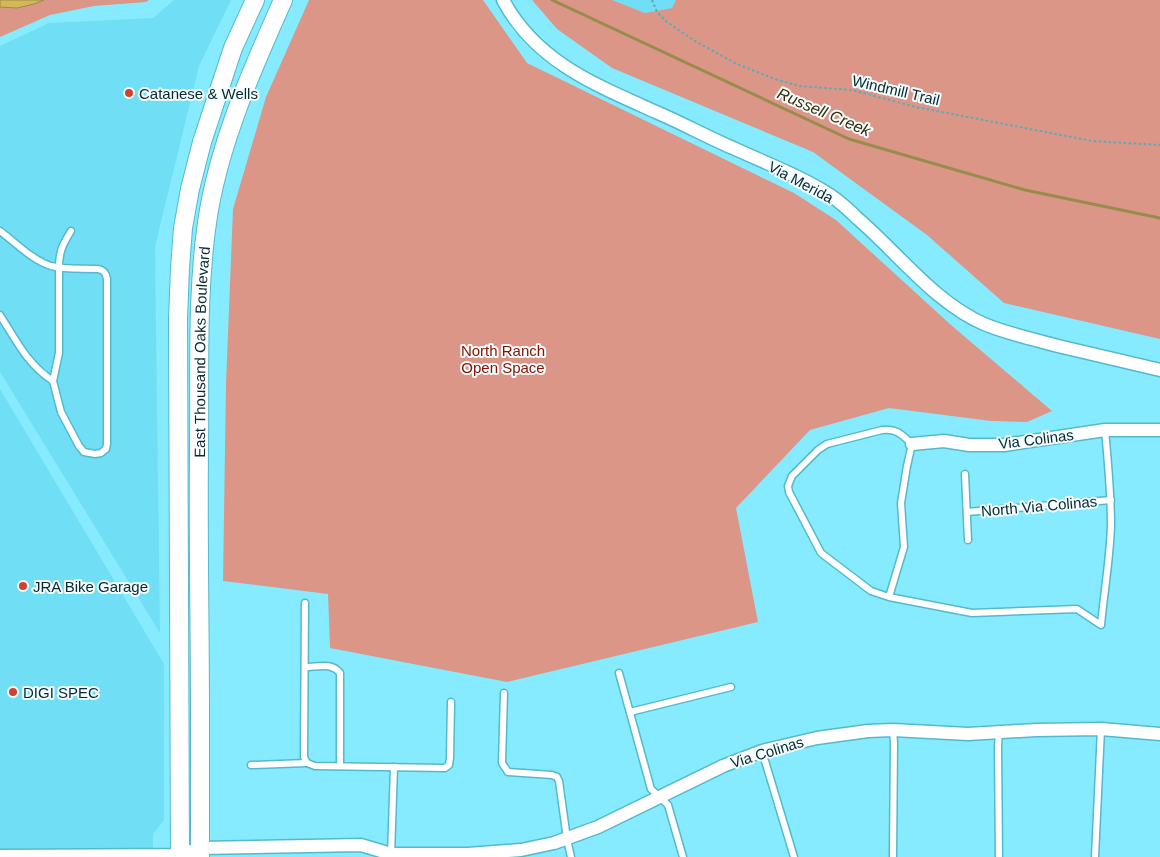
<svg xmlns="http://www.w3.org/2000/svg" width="1160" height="857" font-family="Arial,sans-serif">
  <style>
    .built { fill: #70dff5 }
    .green { fill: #db9688 }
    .water { fill: #d6b756; stroke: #988c4a }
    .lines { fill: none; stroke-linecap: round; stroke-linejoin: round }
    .stream { stroke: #988c4a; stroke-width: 3 }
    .service-casing { stroke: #54b9cc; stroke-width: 9 }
    .minor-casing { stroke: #54b9cc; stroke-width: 15 }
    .secondary-casing { stroke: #54b9cc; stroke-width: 20 }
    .path { stroke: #5caab9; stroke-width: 2; stroke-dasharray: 2.5 2.5; stroke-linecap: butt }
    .service { stroke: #fff; stroke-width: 6 }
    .minor { stroke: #fff; stroke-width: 12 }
    .secondary { stroke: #fff; stroke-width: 18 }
    .poi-dot { fill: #cf432c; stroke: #f3fcfe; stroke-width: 2 }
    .labels { text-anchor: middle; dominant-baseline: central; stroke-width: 4; stroke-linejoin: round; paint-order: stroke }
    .street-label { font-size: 15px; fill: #07292f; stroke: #f3fcfe }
    .poi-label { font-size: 15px; fill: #07292f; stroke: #f3fcfe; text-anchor: start }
    .park-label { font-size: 15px; fill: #871300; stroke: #f3fcfe }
    .water-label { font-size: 16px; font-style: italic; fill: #392d01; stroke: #f3fcfe }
  </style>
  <rect width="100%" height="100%" fill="#87ebff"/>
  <g class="built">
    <path d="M174,0H231L199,66L155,247L160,633L0,372V46L49,23L153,18Z"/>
    <path d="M612,0H676L672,8L645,13Z"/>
    <path d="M0,389L164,664V820L153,834V857H0Z"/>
  </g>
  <g class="green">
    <path d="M0,0H149L146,2L94,6L50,15L0,37Z"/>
    <path d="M309,0H483L527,63L794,193L836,220L951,325L1052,411L1027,422L991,421L889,408L810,430L736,508L758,622L507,682L330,648L328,594L223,581L226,383L233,209L266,97Z"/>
    <path d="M532,0H612L645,13L672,8L676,0H1160V339L1004,303L927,235L813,152L612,68L557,29Z"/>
  </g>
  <path class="water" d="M0,0H44L34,4L17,8L0,7Z"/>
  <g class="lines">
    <path class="stream" d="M552,0L849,139L1025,190L1160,218"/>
    <defs>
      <g id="service">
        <path d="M0,231C16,243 32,260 51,266C66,270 83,268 98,269C104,270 106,273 107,279V444L106,449L101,453L95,454L84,452L79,446L61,412L53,381L59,353V267C59,251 63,244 71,231"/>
        <path d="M0,315C16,340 27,364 53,381"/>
        <path d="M965,474L968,540"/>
        <path d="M967,512L1111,500"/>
        <path d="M889,597L904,547L901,503L907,466L912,444C902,435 897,428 882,430L827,444L818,450L792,476L788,486L789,492L821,553L871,591L889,597L972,613L1077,609L1101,625C1104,592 1110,559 1111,525C1111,493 1108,462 1105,430"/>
        <path d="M305,603L304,757L307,763L315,766L445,768L449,765L450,758L451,702"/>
        <path d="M305,667C317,667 332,662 340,673V766"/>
        <path d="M619,673L651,789L668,805L683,857"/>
        <path d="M504,693L502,763L508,772L552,775L557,777L559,781L567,839L571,857"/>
        <path d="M630,712L731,687"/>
        <path d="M999,733L998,746L999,857"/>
        <path d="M762,751L794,857"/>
        <path d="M251,765L307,763"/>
        <path d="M391,855L394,767"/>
        <path d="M893,857L894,743L893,730"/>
        <path d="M1095,857L1101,729"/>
      </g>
      <g id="minor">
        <path d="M503,0C536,62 596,85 656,112C682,123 707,137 733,148C766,163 800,176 830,195C840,202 849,210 857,218C898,253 934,302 984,324C1008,334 1033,339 1058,346C1092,354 1126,362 1160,370"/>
        <path d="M912,444L944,441L969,445H1004L1105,430H1160"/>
        <path d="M0,856L180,855L200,848L361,845L391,854H468L521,850L554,843L598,827L723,766L762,751L817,738L868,731L893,730L968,734L1036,730L1101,729L1160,734"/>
      </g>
      <g id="secondary">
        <path d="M180,857L178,319L180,268L183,228L190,189L202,142L233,48L255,0"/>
        <path id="s1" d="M200,857C200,810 200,764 200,717C200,628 198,539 199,450C200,371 196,287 209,210C222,136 253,68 283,0"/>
      </g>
    </defs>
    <use href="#service" class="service-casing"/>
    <use href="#minor" class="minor-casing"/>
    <use href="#secondary" class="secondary-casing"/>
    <path class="path" d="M652,0L657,12L667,22L695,41L737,64L775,79L799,86L852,90L916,107L1092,141L1160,145"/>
    <use href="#service" class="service"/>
    <use href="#minor" class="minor"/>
    <use href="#secondary" class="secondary"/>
  </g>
  <g class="poi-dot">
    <circle cx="129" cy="93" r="5"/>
    <circle cx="23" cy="586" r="5"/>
    <circle cx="13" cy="692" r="5"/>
  </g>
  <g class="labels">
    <g class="street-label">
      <text transform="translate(896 90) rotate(13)">Windmill Trail</text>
      <text transform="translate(801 182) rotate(28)">Via Merida</text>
      <text stroke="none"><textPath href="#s1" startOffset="505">East Thousand Oaks Boulevard</textPath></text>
      <text transform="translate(1036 439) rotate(-7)">Via Colinas</text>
      <text transform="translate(1039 506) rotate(-5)">North Via Colinas</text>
      <text transform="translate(767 752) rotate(-17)">Via Colinas</text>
    </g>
    <g class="poi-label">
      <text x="139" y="93">Catanese &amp; Wells</text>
      <text x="33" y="586">JRA Bike Garage</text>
      <text x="23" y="692">DIGI SPEC</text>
    </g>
    <g class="park-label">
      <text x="503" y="350">North Ranch<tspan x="503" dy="17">Open Space</tspan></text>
    </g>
    <g class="water-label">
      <text transform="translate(824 112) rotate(23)">Russell Creek</text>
    </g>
  </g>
</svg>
